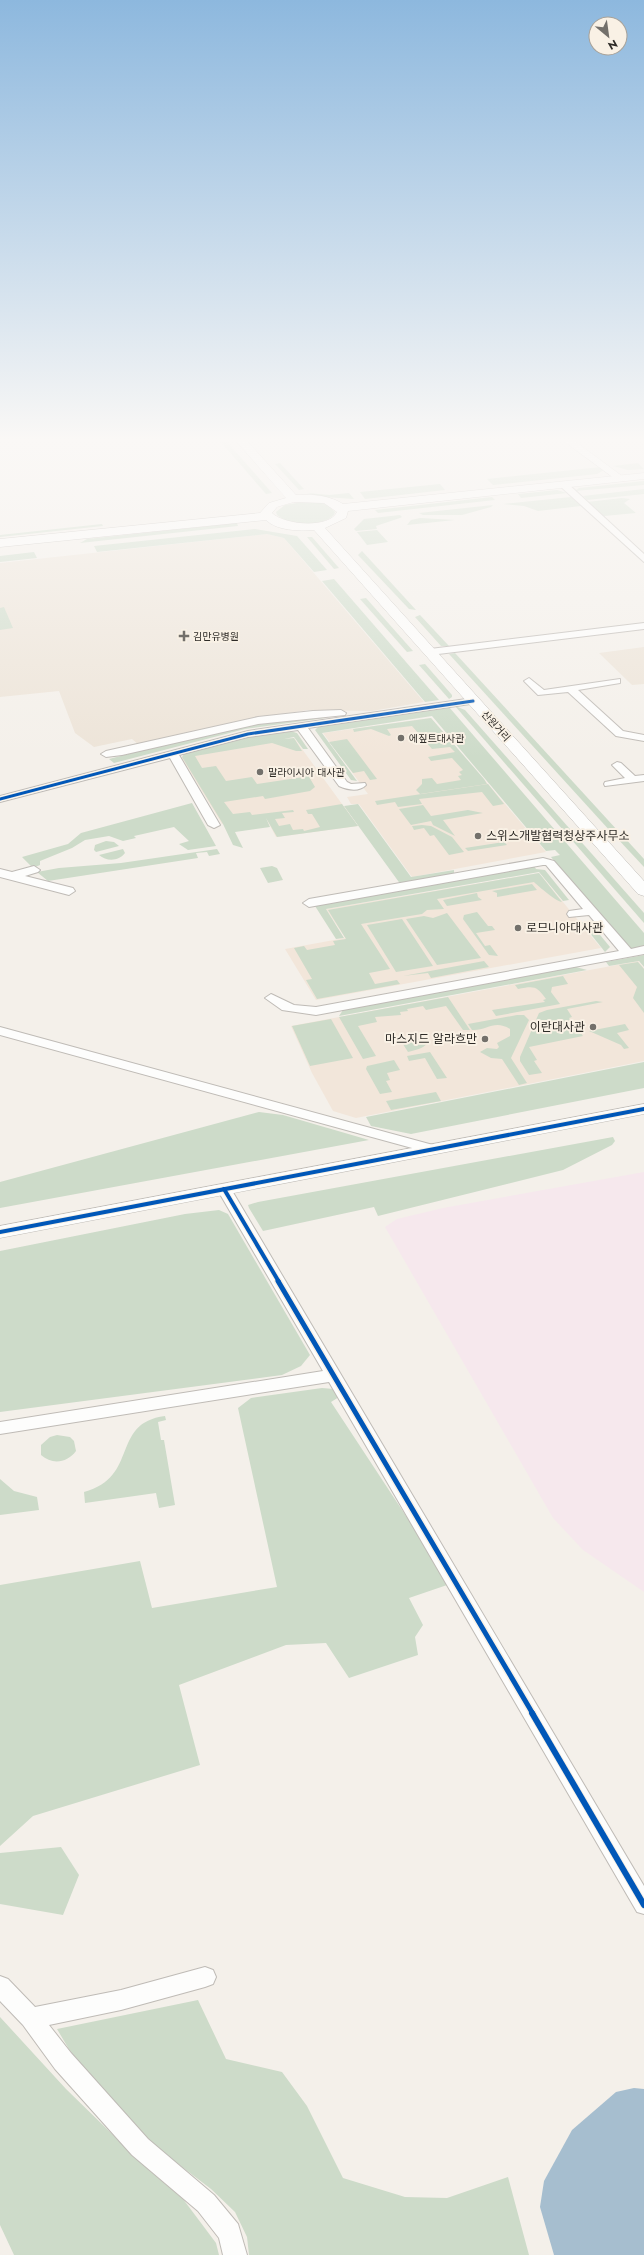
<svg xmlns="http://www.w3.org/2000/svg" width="644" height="2255" font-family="Jost,'Noto Sans KR',sans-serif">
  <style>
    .commercial { fill: #f2e6da }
    .industrial { fill: #f6e8ed }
    .built { fill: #ede4d8 }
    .green { fill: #cddbc9 }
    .water { fill: #a6becf }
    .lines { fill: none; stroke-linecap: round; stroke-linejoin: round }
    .minor-casing { stroke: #bfbbb6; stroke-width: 2 }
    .tertiary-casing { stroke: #bfbbb6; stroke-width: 1 }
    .secondary-casing { stroke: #bfbbb6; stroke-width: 1 }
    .minor { fill: #fdfdfc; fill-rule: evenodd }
    .tertiary { fill: #fdfdfc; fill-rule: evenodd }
    .secondary { fill: #fdfdfc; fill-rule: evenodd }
    .cycleway-far3-casing { stroke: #f9f1e5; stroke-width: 5 }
    .cycleway-far2-casing { stroke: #f9f1e5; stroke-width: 6 }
    .cycleway-far1-casing { stroke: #f9f1e5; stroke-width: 8 }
    .cycleway-casing { stroke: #f9f1e5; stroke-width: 8 }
    .cycleway-far3 { stroke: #0057b8; stroke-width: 3 }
    .cycleway-far2 { stroke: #0057b8; stroke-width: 4 }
    .cycleway-far1 { stroke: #0057b8; stroke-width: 5 }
    .cycleway { stroke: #0057b8; stroke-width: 6 }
    .poi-dot { fill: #73706b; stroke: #f9f1e5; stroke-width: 1.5 }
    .labels { text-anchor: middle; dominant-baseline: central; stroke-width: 4; stroke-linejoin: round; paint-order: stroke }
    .far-poi-label { font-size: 10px; fill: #2e2b27; stroke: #f9f1e5; text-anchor: start }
    .far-street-label { font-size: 10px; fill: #2e2b27; stroke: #f9f1e5 }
    .poi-label { font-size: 12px; fill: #2e2b27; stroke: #f9f1e5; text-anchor: start }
  </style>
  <rect width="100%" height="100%" fill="#f4f0ea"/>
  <g class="commercial">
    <path d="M431,718L488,784L546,852L412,877L359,804H351L347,797L368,794L323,733Z"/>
    <path d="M294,738L358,826L276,837L266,818L222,824L181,757L204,751Z"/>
    <path d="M539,873L601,948L316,1000L285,949L345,938L326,909Z"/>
    <path d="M638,961L644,968V1061L356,1118L333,1111L312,1073L291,1026Z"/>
  </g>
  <path class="industrial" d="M644,1172V1592L583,1550L553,1518L385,1227L397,1219L443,1208Z"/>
  <g class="built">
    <path d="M267,534L284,538L424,702L372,711L307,710L232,723L140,746L132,739L94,747L75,733L59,691L0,697V563Z"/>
    <path d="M644,647V684L632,685L599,653Z"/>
  </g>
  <g class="green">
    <path d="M221,442H227L272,493L266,494Z"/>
    <path d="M280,463L304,489L299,490L275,464Z"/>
    <path d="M638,463L644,469L628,470L613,466Z"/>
    <path d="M601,467L604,470L597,474L493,485L487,479Z"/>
    <path d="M644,481V485L575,491L579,488Z"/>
    <path d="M440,484L445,490L365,499L360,492Z"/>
    <path d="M644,489V494L587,500L583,496Z"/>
    <path d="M557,490L567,493L521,498L518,494Z"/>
    <path d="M307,493L329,495L349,493L354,499L323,497Z"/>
    <path d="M492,497L495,500L378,513L375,510Z"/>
    <path d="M571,497L581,506L538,511L524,506L503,504Z"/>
    <path d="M622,498L630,499L624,503L636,513L604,516L587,502Z"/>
    <path d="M302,502L321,503L328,505L335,512L334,515C321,527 291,527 277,515L276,512L285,505Z"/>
    <path d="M493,505L491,507L462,515H423L419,513Z"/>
    <path d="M400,515L402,517L400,518L376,526L377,529L356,531L354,529L364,519Z"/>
    <path d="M420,518L455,520L407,525L411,520Z"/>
    <path d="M237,523L238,526L80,543L87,539Z"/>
    <path d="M102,524L103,526L0,537V535Z"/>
    <path d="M255,529L297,536L327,570L314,572L284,538L267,534L97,552L94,546Z"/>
    <path d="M377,530L388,542L367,545L357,532Z"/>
    <path d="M307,537H312L339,568L334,569Z"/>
    <path d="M362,551L416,610L409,609L358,555Z"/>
    <path d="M34,552L37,558L0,562V556Z"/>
    <path d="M334,579L439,700L425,702L322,581Z"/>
    <path d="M366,598L413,651L407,652L360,599Z"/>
    <path d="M4,607L13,628L0,630V608Z"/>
    <path d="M420,615L449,646H441L415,617Z"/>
    <path d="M455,653L618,831L611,832L449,654Z"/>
    <path d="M425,664L452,695V697L449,699L419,665Z"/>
    <path d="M455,706L465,710L644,913V923Z"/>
    <path d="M449,707L644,933V947L629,950L551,857L560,855L555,850L546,851L432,716L322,733L357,781L351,780L315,730L318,727Z"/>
    <path d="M306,715L325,718L245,729L114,763L109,759L245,724Z"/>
    <path d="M431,718L484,779L487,784L420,794L416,790L422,784V779L432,778L437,784L461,780L458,776L462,775L459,772L463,770L452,758L431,761L428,757L455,752L450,747L432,749L412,726L387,729L391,735L389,736L371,729L354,732L353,729Z"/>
    <path d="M290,731L297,733L308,749H303L294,737L284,739L294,738L302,751H296L272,743L195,756L202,768L216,766L226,781L252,777L257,784L304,777L308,775L315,787L310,791L265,799L263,796L224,802L233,814L250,812L252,815L293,810L294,812L282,813L285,818L275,819L279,826L290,824L293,830L303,829L304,831L320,827L312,814H308L306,810L342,804L358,826L277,837L266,818L270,827L235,832L243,848L233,845L223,824L182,757L184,754L248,737Z"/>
    <path d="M347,739L377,779L370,780L364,771L353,773L329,742Z"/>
    <path d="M488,784L504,804L493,806L482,792L419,799L422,804L398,807L395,802L377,805L375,801Z"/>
    <path d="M192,803L216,846L188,850L179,844L189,841L174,827L134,836L136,838L123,841L109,836L85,840L72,848L40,861V865L33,868L22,857L68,844L81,833Z"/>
    <path d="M358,804L411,877L454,870V874L401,885L344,806Z"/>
    <path d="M423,805L431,816L468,810L483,813L443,820L455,836L433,825L431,821L411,825L399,809Z"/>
    <path d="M422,825L431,826L452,837L464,852L449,855L434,835L430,836L424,828L414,830L412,826Z"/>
    <path d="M623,836L644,859V867L616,837Z"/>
    <path d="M106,841L114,842L119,846L96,852L94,850L95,845Z"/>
    <path d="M504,842L507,845L468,851L465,848Z"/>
    <path d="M123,849L125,853C119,861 107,862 99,855Z"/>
    <path d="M217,849L220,854L209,856L207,852L196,853L198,858L48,881L37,872L59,868L121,863Z"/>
    <path d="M272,866L277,868L283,880L268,883L260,868Z"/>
    <path d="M534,866L536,869L545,870L569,900L563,901L539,872L326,909L344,938L336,939L315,906Z"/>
    <path d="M539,873L562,902C557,902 538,886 534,882L437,899L444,909L427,910L422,914L361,924L390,969L369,973L375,984L397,980L400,984L317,999L306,980L312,979L294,948L304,946L307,950L335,945L333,941L346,939L328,910Z"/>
    <path d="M532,884L537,890L497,897V893L492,891Z"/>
    <path d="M477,893L478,897L482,900L447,906L443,900Z"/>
    <path d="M477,912L488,926H492L495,930L476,933L485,946L490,945L498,956L489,955L463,919L464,915Z"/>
    <path d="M447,913L481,958L437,965L406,919L424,916L433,918Z"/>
    <path d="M402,919L433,966L396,972L367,925Z"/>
    <path d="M581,922L591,924L610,947L605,952Z"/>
    <path d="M644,955V967L639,961L609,966L606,962Z"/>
    <path d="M484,961L489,967L431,978L428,973L403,976Z"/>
    <path d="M638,962L644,969V1013L633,998L637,987L619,965Z"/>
    <path d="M576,967L587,970L339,1016L343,1010L347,1009Z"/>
    <path d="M563,976L568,984L552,987L551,992L560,1004L496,1016L492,1010L545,1002L543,1000L546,999C536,986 535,986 518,989L515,985Z"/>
    <path d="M448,997L470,1030H463L446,1006L426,1010L423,1006L407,1009L408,1011L400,1012L401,1015L375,1017L377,1022L358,1026L376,1056L363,1059L339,1017Z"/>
    <path d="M596,1001L603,1002L567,1009L572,1017L569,1018L583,1036L529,1047L537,1060L534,1061L542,1073L529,1075L520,1061V1057L539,1013L547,1010Z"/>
    <path d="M517,1015H524L529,1020L511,1058L527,1083L519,1085L502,1059L491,1058L480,1052L487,1048L497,1049L499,1047L497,1043L510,1036V1029C494,1019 487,1031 472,1030L468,1024Z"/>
    <path d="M331,1019L353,1058L310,1066L292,1026Z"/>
    <path d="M625,1024L629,1030L617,1033L629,1048L624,1049L621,1045L589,1031Z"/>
    <path d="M428,1037V1043C422,1049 416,1050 408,1052L401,1041Z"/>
    <path d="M430,1052L447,1078L437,1079L425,1058L409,1061L407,1056Z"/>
    <path d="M394,1060L400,1070L387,1073L390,1080L386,1081L392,1092L380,1094L366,1069L367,1066Z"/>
    <path d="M644,1062V1088L411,1134L371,1126L366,1117Z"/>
    <path d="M436,1092L441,1101L391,1110L386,1101Z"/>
    <path d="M259,1112L283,1115L369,1140L0,1208V1182Z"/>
    <path d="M613,1137L615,1141L612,1145L563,1170L378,1216L374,1207L263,1231L249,1208L248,1205L258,1202Z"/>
    <path d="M219,1210L228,1214L310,1355L301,1366L282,1375L0,1412V1251L185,1214Z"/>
    <path d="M322,1388L334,1389L339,1397L331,1402L406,1516L411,1517L450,1584L409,1598L423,1625L415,1637L418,1655L349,1678L326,1643L286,1645L179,1685L200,1765L33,1816L0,1846V1585L140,1561L152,1608L277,1587L238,1408L251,1398Z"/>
    <path d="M165,1416L166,1420L158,1422L161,1440H164L175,1505L159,1508L156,1493L85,1503L84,1492C140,1477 110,1423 165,1416Z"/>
    <path d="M57,1435L70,1437L74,1441L76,1451C67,1463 52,1465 41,1455V1445L50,1437Z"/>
    <path d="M0,1479L14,1491L37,1497L39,1510L0,1515Z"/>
    <path d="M61,1847L79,1875L63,1915L0,1904V1853Z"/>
    <path d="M198,2000L226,2059L282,2072L307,2106L343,2178L405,2197L447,2198L508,2177L529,2255H249L247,2237L235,2212L211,2189L140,2135L70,2051L57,2029Z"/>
    <path d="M0,2017L66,2089L150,2171L183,2199L216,2243L219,2255H14L0,2225Z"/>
  </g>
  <path class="water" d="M634,2088L644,2089V2255H554L540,2207L544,2181L572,2130L616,2092Z"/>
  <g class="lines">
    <defs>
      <g id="minor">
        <path d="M560,482H566L644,554V562L560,486Z"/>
        <path d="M644,623V629L430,655L425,652L430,649Z"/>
        <path d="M529,678L544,690L620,679V683L578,690L623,731L644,735V741L616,736L568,692L538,695L524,681Z"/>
        <path d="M473,698L477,699V703L308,728L347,782L351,784L365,783L366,785C359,792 348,790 339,786L298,730L248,737L179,755L220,825L214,828L208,825L170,758L0,802V796L248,731Z"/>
        <path d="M341,710L346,713L345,715L258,724L122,755L106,757L101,754L106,751L258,717L313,711Z"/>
        <path d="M617,762L621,763L635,776L644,775V781L605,786L604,784L605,782L625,778L612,765Z"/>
        <path d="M543,858L554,861L631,949L644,946V954L316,1015L282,1010L265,998L271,994L294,1005L316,1007L619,951L589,915L569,917L567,914L569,911L583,909L546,865H543L309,907L303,903L309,899Z"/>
        <path d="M34,866L40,870L38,872L25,876L73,888L75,891L69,895L0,877V869L12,872Z"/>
        <path d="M0,1027L433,1145L435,1148L428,1152L423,1151L0,1035Z"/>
        <path d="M224,1184L229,1186L231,1189L644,1886V1914L637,1912L329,1382L0,1434V1422L323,1371L217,1189L219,1186Z"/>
        <path d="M205,1967L213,1970L216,1977L213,1984L205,1987L121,2010L49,2025L71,2053L148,2139L214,2195L238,2224L247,2255H223L219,2238L198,2211L132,2155L55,2069L23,2025L0,2001V1976L8,1979L35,2007L121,1990Z"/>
      </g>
      <g id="tertiary">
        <path d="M565,442H576L626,479L624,481H618Z"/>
        <path d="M644,1104V1114L0,1238V1226Z"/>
      </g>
      <path id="secondary" d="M237,442H248L296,495C312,494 329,495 343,504L644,473V479L348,511L346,518L325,528L644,881V896L638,894L314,530C299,531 277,531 266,520L0,547V539L260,513L269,503L286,498ZM294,502L324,503L337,512C329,529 284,525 272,513L277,507Z"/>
    </defs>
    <use href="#minor" class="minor-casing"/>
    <use href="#tertiary" class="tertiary-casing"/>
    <use href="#secondary" class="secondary-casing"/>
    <use href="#minor" class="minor"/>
    <use href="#tertiary" class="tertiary"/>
    <use href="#secondary" class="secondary"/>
    <defs>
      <path id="cycleway-far3" d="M0,799L248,734L473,701"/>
      <g id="cycleway-far2">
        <path d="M224,1189L279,1282"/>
        <path d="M0,1232L644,1109"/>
      </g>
      <path id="cycleway-far1" d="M278,1281L533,1714"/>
      <path id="cycleway" d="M532,1713L644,1905"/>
    </defs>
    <use href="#cycleway-far3" class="cycleway-far3-casing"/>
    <use href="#cycleway-far2" class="cycleway-far2-casing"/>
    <use href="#cycleway-far1" class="cycleway-far1-casing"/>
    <use href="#cycleway" class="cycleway-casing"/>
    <use href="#cycleway-far3" class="cycleway-far3"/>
    <use href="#cycleway-far2" class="cycleway-far2"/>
    <use href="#cycleway-far1" class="cycleway-far1"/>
    <use href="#cycleway" class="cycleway"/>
  </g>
  <linearGradient id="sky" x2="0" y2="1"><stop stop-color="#8db8de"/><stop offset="0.58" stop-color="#faf8f6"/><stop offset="1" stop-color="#faf8f6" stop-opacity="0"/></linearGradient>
  <rect width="644" height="758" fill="url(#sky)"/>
  <g class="poi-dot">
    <path d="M182 630h4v4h4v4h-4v4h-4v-4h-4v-4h4z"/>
    <circle cx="401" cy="738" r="4"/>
    <circle cx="260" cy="772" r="4"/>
    <circle cx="478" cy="836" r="4"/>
    <circle cx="518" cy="928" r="4"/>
    <circle cx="593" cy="1027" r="4"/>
    <circle cx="485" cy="1039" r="4"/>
  </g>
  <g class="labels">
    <g class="far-poi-label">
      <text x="193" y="636">김만유병원</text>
      <text x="409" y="738">에짚트대사관</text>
      <text x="268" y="772">말라이시아 대사관</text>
    </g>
    <g class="far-street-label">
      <text transform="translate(496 726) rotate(48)">산원거리</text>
    </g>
    <g class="poi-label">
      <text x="486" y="836">스위스개발협력청상주사무소</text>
      <text x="526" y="928">로므니아대사관</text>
      <text x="585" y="1027" text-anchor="end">이란대사관</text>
      <text x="477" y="1039" text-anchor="end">마스지드 알라흐만</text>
    </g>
  </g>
  <g transform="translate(608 36) rotate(151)"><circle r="19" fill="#f9f1e5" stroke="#a8a299"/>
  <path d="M0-3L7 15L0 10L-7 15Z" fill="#73706b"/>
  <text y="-6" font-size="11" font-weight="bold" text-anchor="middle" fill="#2e2b27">N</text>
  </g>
</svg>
